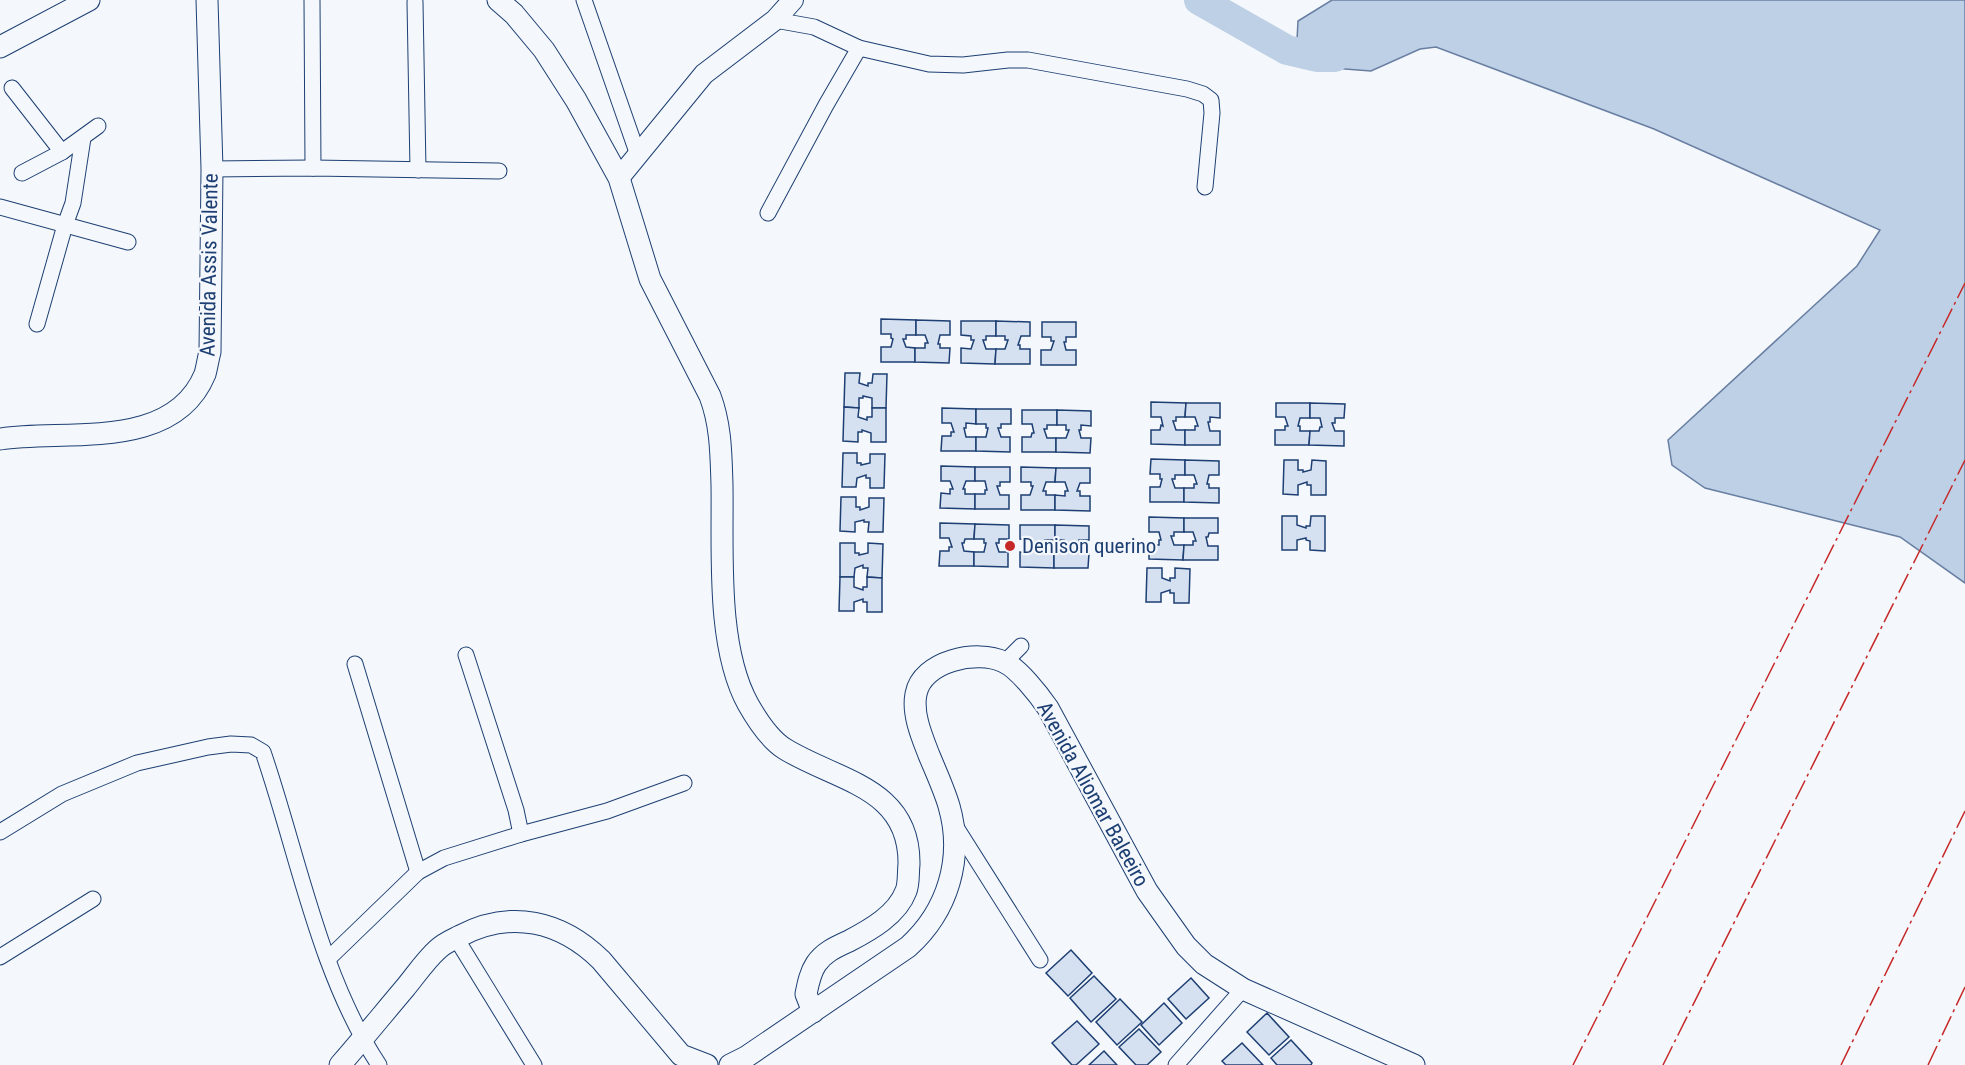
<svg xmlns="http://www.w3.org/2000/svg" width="1965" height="1065" font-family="'Roboto Condensed',sans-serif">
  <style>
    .water { fill: #bed0e5; stroke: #687fa3; stroke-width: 1.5 }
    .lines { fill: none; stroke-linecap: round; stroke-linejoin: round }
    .river { stroke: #bed0e5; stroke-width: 30 }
    .building { fill: #d5e0f0; stroke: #1d3f73; stroke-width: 1.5 }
    .minor-casing { stroke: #1d3f73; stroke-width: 17 }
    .tertiary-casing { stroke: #1d3f73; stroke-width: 22 }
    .secondary-casing { stroke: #1d3f73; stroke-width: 23 }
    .minor { stroke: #f4f7fb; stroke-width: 15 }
    .tertiary { stroke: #f4f7fb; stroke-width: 20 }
    .secondary { stroke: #f4f7fb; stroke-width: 21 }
    .power { stroke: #c62828; stroke-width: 1.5; stroke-dasharray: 21 4.5 3 4.5; stroke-linecap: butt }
    .poi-dot { fill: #c62828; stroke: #f4f7fb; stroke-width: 2 }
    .labels { text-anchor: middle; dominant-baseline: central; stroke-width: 4.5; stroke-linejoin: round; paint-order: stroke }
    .street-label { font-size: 21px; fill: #1d3f73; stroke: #f4f7fb }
    .poi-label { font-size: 21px; fill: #1d3f73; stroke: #f4f7fb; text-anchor: start }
  </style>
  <rect width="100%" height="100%" fill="#f4f7fb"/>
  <path class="water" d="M1332,0H1965V583L1900,537L1705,488L1672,465L1668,440L1857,266L1880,230L1654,129L1436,47L1420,49L1371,71L1332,68L1296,59L1298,21Z"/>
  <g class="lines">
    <path class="river" d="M1199,0L1287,50L1317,57H1335"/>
  </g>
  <g class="building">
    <path d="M881,319L916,320V335H906V339H903L906,347L915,348V362H881V347H891L893,339L891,338V334H881Z"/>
    <path d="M916,320L950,321V335H940L938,344H940V348H950L949,363L915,362V348H925V343H928L925,335H916Z"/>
    <path d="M961,321H996V336H986V340H983L986,349H996L995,364L961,363V348L971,349L974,340H971V336L961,335Z"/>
    <path d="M996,321L1030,322V336H1021L1018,345H1020V349H1030V364H995L996,349H1005L1008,340H1005V336H996Z"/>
    <path d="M1042,322H1076V337H1066V342H1064L1066,350H1076V365H1041V350H1051L1054,341H1051V337H1042Z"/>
    <path d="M845,373H860L859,383L868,386V383H872L873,374H887L886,408H872V398L863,396V398H859V408L844,407Z"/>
    <path d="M1151,402L1186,403L1185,417H1176V421H1173L1176,430H1185V445L1151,444V430H1160L1161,425L1163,426L1161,417H1151Z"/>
    <path d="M1186,403H1220V418L1210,417V422H1208L1210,431H1220V445H1185V430H1195V426H1198L1195,417H1185Z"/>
    <path d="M1276,403H1310V418H1300L1298,426H1300V431H1310L1309,445H1275V430H1285V426H1288L1285,417H1276Z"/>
    <path d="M1310,403L1345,404L1344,418H1335V423H1332L1335,431H1344V446L1309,445L1310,431H1319L1320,427H1322L1320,418H1310Z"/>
    <path d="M844,407L859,408L858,417L867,420V417H872V408H886V442H871V433L862,430V432H858V442L843,441Z"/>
    <path d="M942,408L976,409V424L966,423V428H964L966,437H976V451H941L942,436H951V432H954L951,423H942Z"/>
    <path d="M976,409H1011V424H1001V428H998L1001,437H1010V452L976,451V437H986L988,428H986V424H976Z"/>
    <path d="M1022,410H1057V425H1047V429H1044L1047,438H1056V452H1022V437H1031L1032,433H1034L1032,424H1022Z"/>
    <path d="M1057,410L1091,411V426L1081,425V430H1079L1081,438H1091L1090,453L1056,452V438H1066L1069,430H1066V425H1057Z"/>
    <path d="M843,453H857V463H861V465L870,463V454H885L884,488H870V478H866V475L857,478L856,487H842Z"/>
    <path d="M1151,459L1185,460V475H1175V479H1172L1175,488H1184V502H1150V487H1160L1162,479H1160V474H1150Z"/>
    <path d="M1185,460L1219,461V475H1209L1207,484H1209V488H1219V503L1184,502V488H1194V484H1197L1194,475H1185Z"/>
    <path d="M1284,460H1298V470H1303V472L1311,470L1312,460L1326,461V495H1311V485H1307V482L1298,485V495L1283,494Z"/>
    <path d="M941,466L975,467V481H966L963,489H965V494H975V509L940,508L941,493L950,494V489H953L950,481H941Z"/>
    <path d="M975,467H1010V482H1000V486H997L1000,495H1009V509H975V494H985V490H987L985,481H975Z"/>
    <path d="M1021,467L1056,468L1055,482H1046L1043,491H1046V495H1055V510H1021V495H1030L1033,486H1031V482H1021Z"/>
    <path d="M1056,468H1090V483H1080L1077,491H1080V496H1090V511L1055,510V495L1065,496V491H1068L1065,482H1055Z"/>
    <path d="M841,497H856V507H860V510L869,507V498H884L883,532H868L869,522H864V520L855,522V532L840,531Z"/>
    <path d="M1282,516H1297V525L1306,528V526H1310L1311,516H1325V551L1310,550V541L1306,540V538L1297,540V550H1282Z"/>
    <path d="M1149,517L1184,518V532H1174V536H1171L1174,545H1184L1183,560L1149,559V545H1159V540H1161L1159,532H1149Z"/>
    <path d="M1184,518H1218V533H1209L1208,537H1206L1208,546H1218V560H1183L1184,545H1193V541H1196L1193,532H1184Z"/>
    <path d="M940,523L975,524L974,539H965L964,543H962L964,551L974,552V566H939L940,551H949V547H952L949,538H940Z"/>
    <path d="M975,524L1009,525V539H999V543H996L999,552H1008V567L974,566V552H984L986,543H984V539H974Z"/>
    <path d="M1020,525H1055V540H1045V544H1042L1045,553H1054V568L1020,567V552L1030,553V548H1032L1030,540L1020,539Z"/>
    <path d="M1055,525L1089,526V540H1079V545H1077L1079,553H1089L1088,568H1054V553H1064V549H1066L1064,540H1055Z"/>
    <path d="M840,543H855V553H859V555L868,553V543L883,544L882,578L867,577L868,568H863V565L855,568L854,577H840Z"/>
    <path d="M1147,568H1162V578L1170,581V578H1175V568L1190,569L1189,603H1174V593H1170V590L1161,593V602H1146Z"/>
    <path d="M840,577H854V587L863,590V587H867V577L882,578V612H867V602H863V599L854,602V611H839Z"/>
    <path d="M1071,950L1092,973L1068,996L1046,973Z"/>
    <path d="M1094,976L1116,999L1091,1022L1070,998Z"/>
    <path d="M1191,978L1209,998L1186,1019L1168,999Z"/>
    <path d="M1120,999L1142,1022L1117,1045L1096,1022Z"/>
    <path d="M1164,1003L1182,1023L1159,1045L1141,1025Z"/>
    <path d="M1267,1013L1289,1037L1269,1055L1247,1032Z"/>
    <path d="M1077,1021L1099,1044L1076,1065H1072L1052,1043Z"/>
    <path d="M1139,1029L1161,1052L1147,1065H1136L1119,1047Z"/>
    <path d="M1291,1040L1312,1063L1311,1065H1277L1271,1058Z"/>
    <path d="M1242,1043L1263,1065H1226L1222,1061Z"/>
    <path d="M1104,1051L1117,1065H1089Z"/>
  </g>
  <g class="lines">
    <defs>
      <g id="minor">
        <path d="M312,0L313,168"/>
        <path d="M584,0L638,155"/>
        <path d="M415,2L418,170"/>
        <path d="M775,20L814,27L859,48L929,64L963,65L1008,60H1028L1187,89L1203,94L1211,100L1212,113L1205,187"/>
        <path d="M12,88L62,152"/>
        <path d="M212,169L313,168L499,171"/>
        <path d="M22,173L62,152L98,126"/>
        <path d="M0,207L128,242"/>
        <path d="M768,213L826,105L859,48"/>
        <path d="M37,324L65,225L73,203L83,138"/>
        <path d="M466,655L516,810L521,834"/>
        <path d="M1005,662L1021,646"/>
        <path d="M355,664L418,872"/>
        <path d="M954,824L1040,960"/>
        <path d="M0,832L62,794L137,763L208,747L231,744L251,745L263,752C298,854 319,974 379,1065"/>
        <path d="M456,938L534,1065"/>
        <path d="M0,957L93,899"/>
        <path d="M328,959L418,872L444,858L521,834L607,811L684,783"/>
        <path d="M1176,1065L1243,989"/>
      </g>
      <path id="tertiary" d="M619,178L704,74L775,20L793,0"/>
      <g id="secondary">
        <path d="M498,0L514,14L544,50L576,100L619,178L650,279L710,396C721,425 721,454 722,485C723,551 716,646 748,704C757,720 769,739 785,749C837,781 910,787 909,864C908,873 909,884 906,891C897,915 870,930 849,941C836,947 824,952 816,964C810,973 808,984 806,994L813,1012"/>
        <path d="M0,47L89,0"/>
        <path d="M0,439C66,429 173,452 205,374C207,367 208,359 210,352L212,169L207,0"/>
        <path d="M340,1065C362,1040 383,1014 405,988C415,976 425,961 437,950C444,943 452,940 460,936C511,909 561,921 601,960L681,1055L707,1065"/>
        <path d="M730,1065L746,1057L908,947C948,911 964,858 949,806C944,789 936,772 929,755C922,737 912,714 916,694C922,661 977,649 1004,662C1018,668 1039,695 1048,708L1147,891L1186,946L1204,964L1243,989L1414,1065"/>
      </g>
    </defs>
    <use href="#minor" class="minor-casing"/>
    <use href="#tertiary" class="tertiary-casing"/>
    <use href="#secondary" class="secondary-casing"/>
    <use href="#minor" class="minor"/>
    <use href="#tertiary" class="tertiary"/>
    <use href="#secondary" class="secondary"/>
    <g class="power">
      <path d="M1573,1065L1965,283"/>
      <path d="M1663,1065L1965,460"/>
      <path d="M1841,1065L1965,811"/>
      <path d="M1928,1065L1965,987"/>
    </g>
  </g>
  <circle class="poi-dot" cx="1010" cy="546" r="6"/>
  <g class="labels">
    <g class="street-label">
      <text transform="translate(209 265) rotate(-89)">Avenida Assis Valente</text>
      <text transform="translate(1093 794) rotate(61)">Avenida Aliomar Baleeiro</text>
    </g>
    <g class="poi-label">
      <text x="1022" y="546">Denison querino</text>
    </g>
  </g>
</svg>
